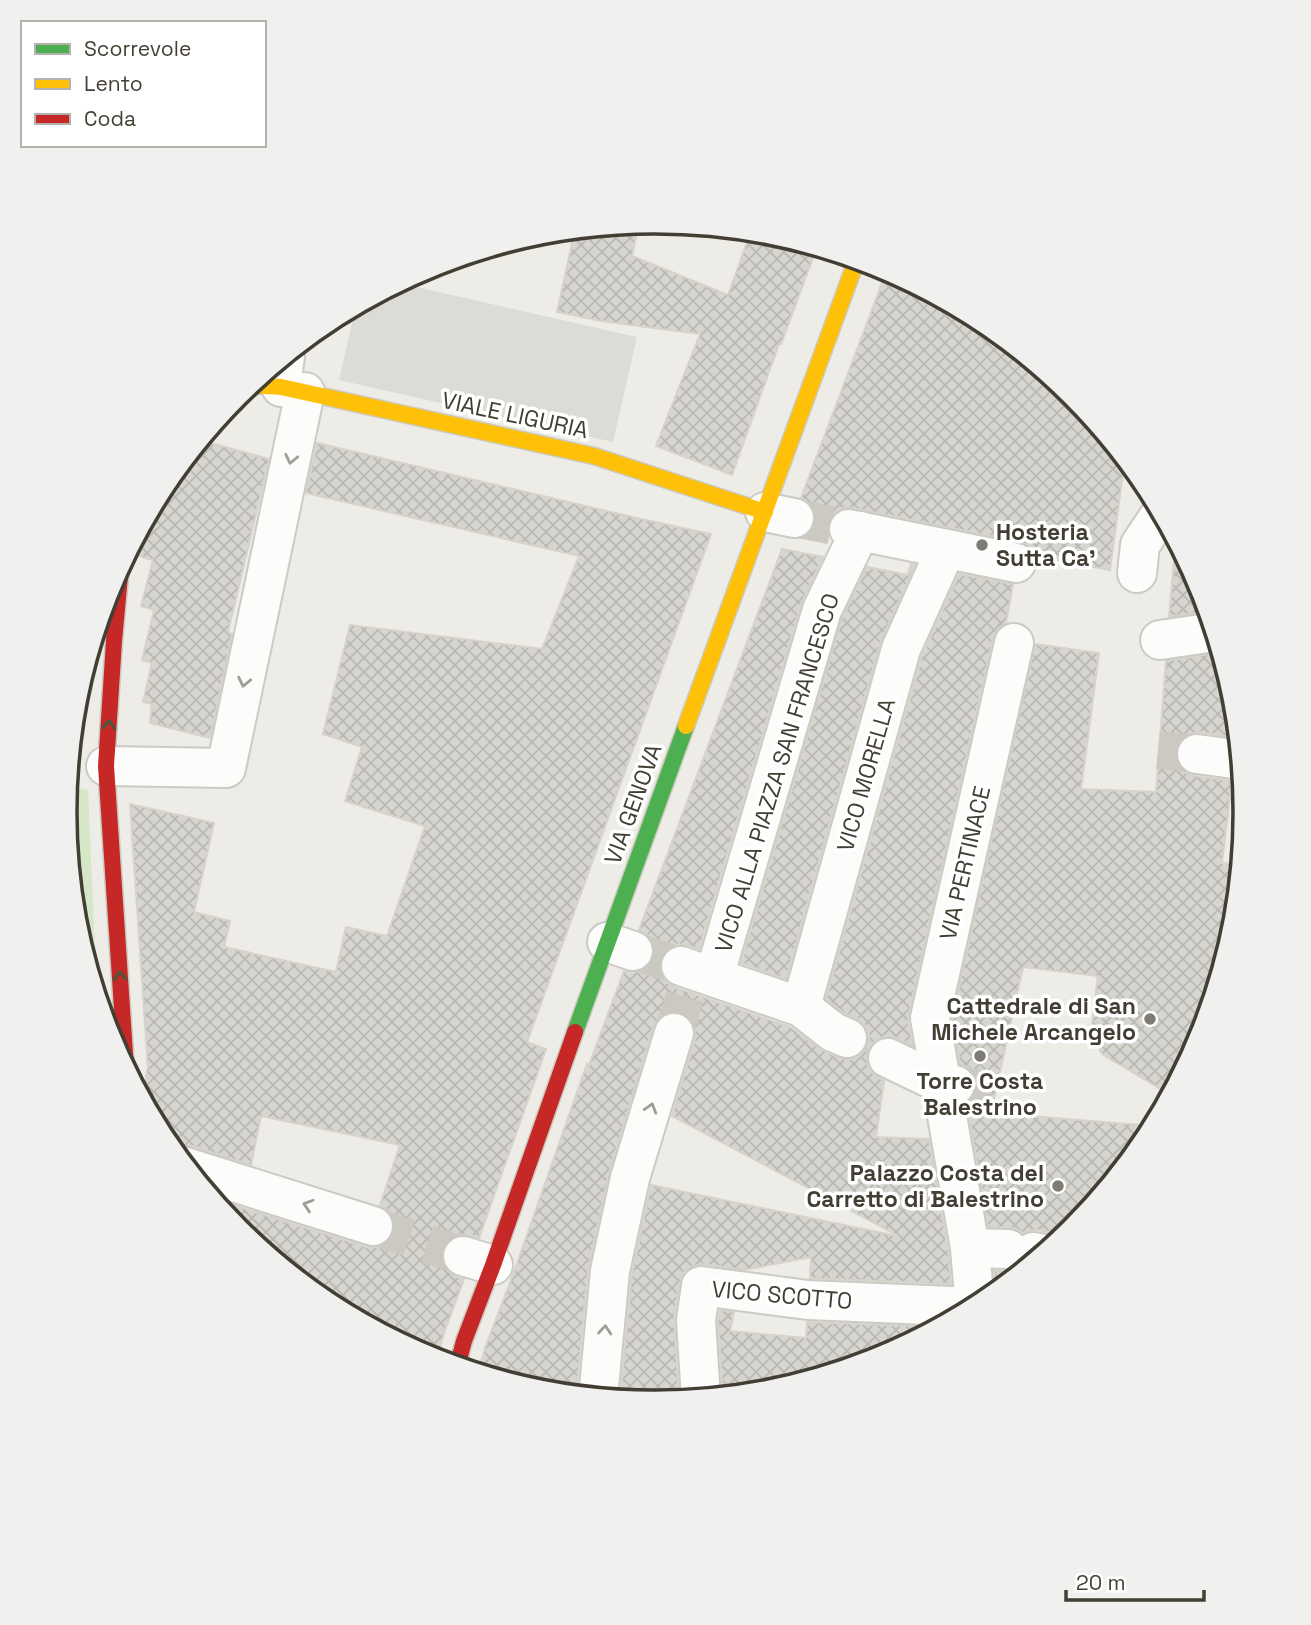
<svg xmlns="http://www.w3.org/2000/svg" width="1311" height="1625" font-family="'Space Grotesk',sans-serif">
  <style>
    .grass { fill: #d6e7c7 }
    .parking { fill: #dcdbd6 }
    .building { fill: url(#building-cross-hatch); stroke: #d5d3cc; stroke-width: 2 }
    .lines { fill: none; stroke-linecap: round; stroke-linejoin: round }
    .street-tunnel { stroke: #cbc9c2; stroke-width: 38; stroke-dasharray: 38 19; stroke-linecap: butt }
    .street-casing { stroke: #cbcac4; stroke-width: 42 }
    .fast-casing { stroke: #cccabe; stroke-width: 19 }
    .slow-casing { stroke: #cccabe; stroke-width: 19 }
    .jam-casing { stroke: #cccabe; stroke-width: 19 }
    .street { stroke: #fcfcfb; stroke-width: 38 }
    .fast { stroke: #4caf50; stroke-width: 16 }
    .slow { stroke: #ffc107; stroke-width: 16 }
    .jam { stroke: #c62828; stroke-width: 16 }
    .oneway { stroke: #9f9d97 }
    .oneway2 { stroke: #445a3a }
    .poi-dot { fill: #7e7b72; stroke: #fff; stroke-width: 2.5 }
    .labels { text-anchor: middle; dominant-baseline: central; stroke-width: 7; stroke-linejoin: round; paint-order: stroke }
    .street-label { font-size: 23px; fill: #423e33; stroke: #fff }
    .poi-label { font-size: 23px; font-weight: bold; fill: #423e33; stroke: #fff; text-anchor: end }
    .rim { fill: none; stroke: #423e33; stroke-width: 3.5 }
  </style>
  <defs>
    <pattern id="building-cross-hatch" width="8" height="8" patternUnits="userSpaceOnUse" patternTransform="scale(1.75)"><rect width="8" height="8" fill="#d6d5cf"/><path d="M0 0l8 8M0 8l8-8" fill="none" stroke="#b9b8b2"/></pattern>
  </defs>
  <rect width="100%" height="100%" fill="#edece6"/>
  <path class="grass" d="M67,786L88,790L95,949L84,954L76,927L65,813Z"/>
  <path class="parking" d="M399,283L637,337L613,442L339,380L356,306Z"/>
  <g class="building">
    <path d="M639,223L632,256L728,295L751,231L771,233L817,247L781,344H779L732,475L656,446L700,334L601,321L557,312L575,230Z"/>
    <path d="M887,270L984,322L1074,395L1125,458L1110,570L1037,556L1030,546L1020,542L853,508H843L834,513L810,504L801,498Z"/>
    <path d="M200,440L269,459L228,632L232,634L210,738L150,723L152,704L143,702L152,663L142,660L154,610L141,606L153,560L141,557L140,555L151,509L165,484Z"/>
    <path d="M317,443L641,519L711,534L527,1042L546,1049L479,1238L469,1235H457L448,1241L442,1249V1260L447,1270L456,1277L464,1279L444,1333L436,1360L429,1358L327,1303L237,1230L211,1198L366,1247H378L388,1242L394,1232V1221L389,1211L380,1205L400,1145L261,1116L251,1165L193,1146H182L172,1150L164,1140L148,1109L146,1075L148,1068L130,804L214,823L194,912L230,921L224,947L336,972L346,927L387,936L425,826L345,801L362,747L323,734L350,625L542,649L579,556L306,493Z"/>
    <path d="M1176,539L1201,587L1209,611L1169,617Z"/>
    <path d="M782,549L823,557L801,604L699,949L688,945L677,944L667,949L661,958L659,970L664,980L674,987L790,1027L820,1049L839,1058L850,1060L860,1056L867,1046L869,1035L864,1024L856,1018L844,1013L826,999L922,656L959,574L1013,584L1006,623L998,629L993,638L909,1013L908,1022L913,1046L897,1038L886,1036L875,1040L868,1049L866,1059L870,1071L884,1081L876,1137L929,1139L948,1251L951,1284L810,1278L811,1257L744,1270L704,1264L693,1266L684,1272L680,1282L674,1317L679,1401L655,1403L620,1400L632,1274L651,1185L897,1236V1235L672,1116L695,1039V1029L689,1018L680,1012H670L660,1017L653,1027L609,1173L588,1269L576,1395L540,1392L478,1373L485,1348L514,1272L587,1064L589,1065L624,971L638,972L648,967L653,959L655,948L650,937L639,930Z"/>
    <path d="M911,564L915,565L880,643L786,979L741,963L842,618L867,567L908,575Z"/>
    <path d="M1035,644L1099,653L1081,789L1156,792L1166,661L1221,652L1235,698L1239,735L1238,738L1200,732L1189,734L1180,740L1176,750L1177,763L1184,772L1194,776L1232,781L1222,863L1237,864L1223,952H1227L1201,1039L1171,1095L1102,1054L1091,1032L1098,976L1023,967L991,1113L1155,1126L1146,1141L1073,1230L1061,1240L1058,1237L1049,1232L1036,1230L1026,1231L1022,1233L1019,1230L1009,1227H988L967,1103L973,1097L977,1086L974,1075L968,1067L960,1064L952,1019Z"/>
    <path d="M1018,1268L1024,1271L996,1294L994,1271H1007Z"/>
    <path d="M720,1310L734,1312L730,1331L806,1338L807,1322L939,1327L881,1358L770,1392L723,1397L718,1321Z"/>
  </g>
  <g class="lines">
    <g class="street-tunnel">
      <path d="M794,518L849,529"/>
      <path d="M1158,750L1197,754"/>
      <path d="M633,951L681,966"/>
      <path d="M674,1033L690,980"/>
      <path d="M955,1085L996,1091"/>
      <path d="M373,1226L463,1256"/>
    </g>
    <defs>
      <g id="street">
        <path d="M281,387L285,356"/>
        <path d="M765,512L794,518"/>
        <path d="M849,529L1016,563"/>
        <path d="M1137,573L1140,545L1162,512"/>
        <path d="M1160,640L1215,632"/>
        <path d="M1197,754L1241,760"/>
        <path d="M106,766L226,768L305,392"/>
        <path d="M607,942L633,951"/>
        <path d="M681,966L801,1007L833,1032L847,1038"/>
        <path d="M714,977L822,610L860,531"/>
        <path d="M801,1007L901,649L946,549"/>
        <path d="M888,1058L942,1084L955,1085"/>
        <path d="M186,1167L373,1226"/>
        <path d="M970,1248L1008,1249"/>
        <path d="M1033,1252L1045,1254"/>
        <path d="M463,1256L493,1265"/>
        <path d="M975,1308L970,1248L930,1018L1014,643"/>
        <path d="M598,1398L610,1271L630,1178L674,1033"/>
        <path d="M701,1399L696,1320L701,1286L808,1300L975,1307"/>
      </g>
      <path id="fast" d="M575,1032L686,726"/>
      <g id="slow">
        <path d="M250,385L281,387L594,456L765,512"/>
        <path d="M686,726L857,259"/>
      </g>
      <g id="jam">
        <path d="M121,565L114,641L106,766L126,1069"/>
        <path d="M457,1367L464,1341L493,1265L575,1032"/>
      </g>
    </defs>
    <use href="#street" class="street-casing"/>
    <use href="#fast" class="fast-casing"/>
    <use href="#slow" class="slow-casing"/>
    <use href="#jam" class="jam-casing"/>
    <use href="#street" class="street"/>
    <use href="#fast" class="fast"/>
    <use href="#slow" class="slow"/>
    <use href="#jam" class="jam"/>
  </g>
  <defs><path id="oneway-chevron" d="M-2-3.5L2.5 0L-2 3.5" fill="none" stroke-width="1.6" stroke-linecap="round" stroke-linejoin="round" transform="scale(1.75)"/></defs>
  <g class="oneway">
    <use href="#oneway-chevron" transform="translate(291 459) rotate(102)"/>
    <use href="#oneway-chevron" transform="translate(244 682) rotate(102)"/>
    <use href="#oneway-chevron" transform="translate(651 1108) rotate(-73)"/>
    <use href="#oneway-chevron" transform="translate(308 1205) rotate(-162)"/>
    <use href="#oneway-chevron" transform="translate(605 1330) rotate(-85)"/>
  </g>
  <g class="oneway2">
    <use href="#oneway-chevron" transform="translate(109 725) rotate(-86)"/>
    <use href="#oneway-chevron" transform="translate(120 976) rotate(-94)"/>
  </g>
  <g class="poi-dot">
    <circle cx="982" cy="545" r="7"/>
    <circle cx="1150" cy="1019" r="7"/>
    <circle cx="980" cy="1056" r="7"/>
    <circle cx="1058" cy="1186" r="7"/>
  </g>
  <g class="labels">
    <g class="street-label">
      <text transform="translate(515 415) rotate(12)">VIALE LIGURIA</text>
      <text transform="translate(777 773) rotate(-73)">VICO ALLA PIAZZA SAN FRANCESCO</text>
      <text transform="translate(866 775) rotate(-74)">VICO MORELLA</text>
      <text transform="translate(633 804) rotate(-70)">VIA GENOVA</text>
      <text transform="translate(965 863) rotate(-77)">VIA PERTINACE</text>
      <text transform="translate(782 1295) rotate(5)">VICO SCOTTO</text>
    </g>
    <g class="poi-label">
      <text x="996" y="532" text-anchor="start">Hosteria<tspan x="996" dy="26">Sutta Ca'</tspan></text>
      <text x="1136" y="1006">Cattedrale di San<tspan x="1136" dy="26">Michele Arcangelo</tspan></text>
      <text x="980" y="1081" text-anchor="middle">Torre Costa<tspan x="980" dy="26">Balestrino</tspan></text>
      <text x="1044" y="1173">Palazzo Costa del<tspan x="1044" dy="26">Carretto di Balestrino</tspan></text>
    </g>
  </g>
  <path d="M0 0H1311V1625H0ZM77 812a578 578 0 1 1 1156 0a578 578 0 1 1-1156 0Z" fill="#f0f0ef" fill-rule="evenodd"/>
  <path class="rim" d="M77 812a578 578 0 1 1 1156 0a578 578 0 1 1-1156 0Z"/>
  <rect x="21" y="21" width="245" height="126" fill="#ffffff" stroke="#b3b2ad" stroke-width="2"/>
  <rect x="35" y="44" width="35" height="10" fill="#4caf50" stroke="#b3b2ad" stroke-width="2"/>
  <text x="84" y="56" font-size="21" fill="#423e33">Scorrevole</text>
  <rect x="35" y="79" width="35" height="10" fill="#ffc107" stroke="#b3b2ad" stroke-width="2"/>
  <text x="84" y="91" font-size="21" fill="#423e33">Lento</text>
  <rect x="35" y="114" width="35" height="10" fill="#c62828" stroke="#b3b2ad" stroke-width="2"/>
  <text x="84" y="126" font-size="21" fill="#423e33">Coda</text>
  <path d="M1066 1590v10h138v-10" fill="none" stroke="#423e33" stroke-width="3.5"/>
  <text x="1076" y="1590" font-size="21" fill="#423e33" stroke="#ffffff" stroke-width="5" paint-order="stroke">20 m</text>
</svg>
